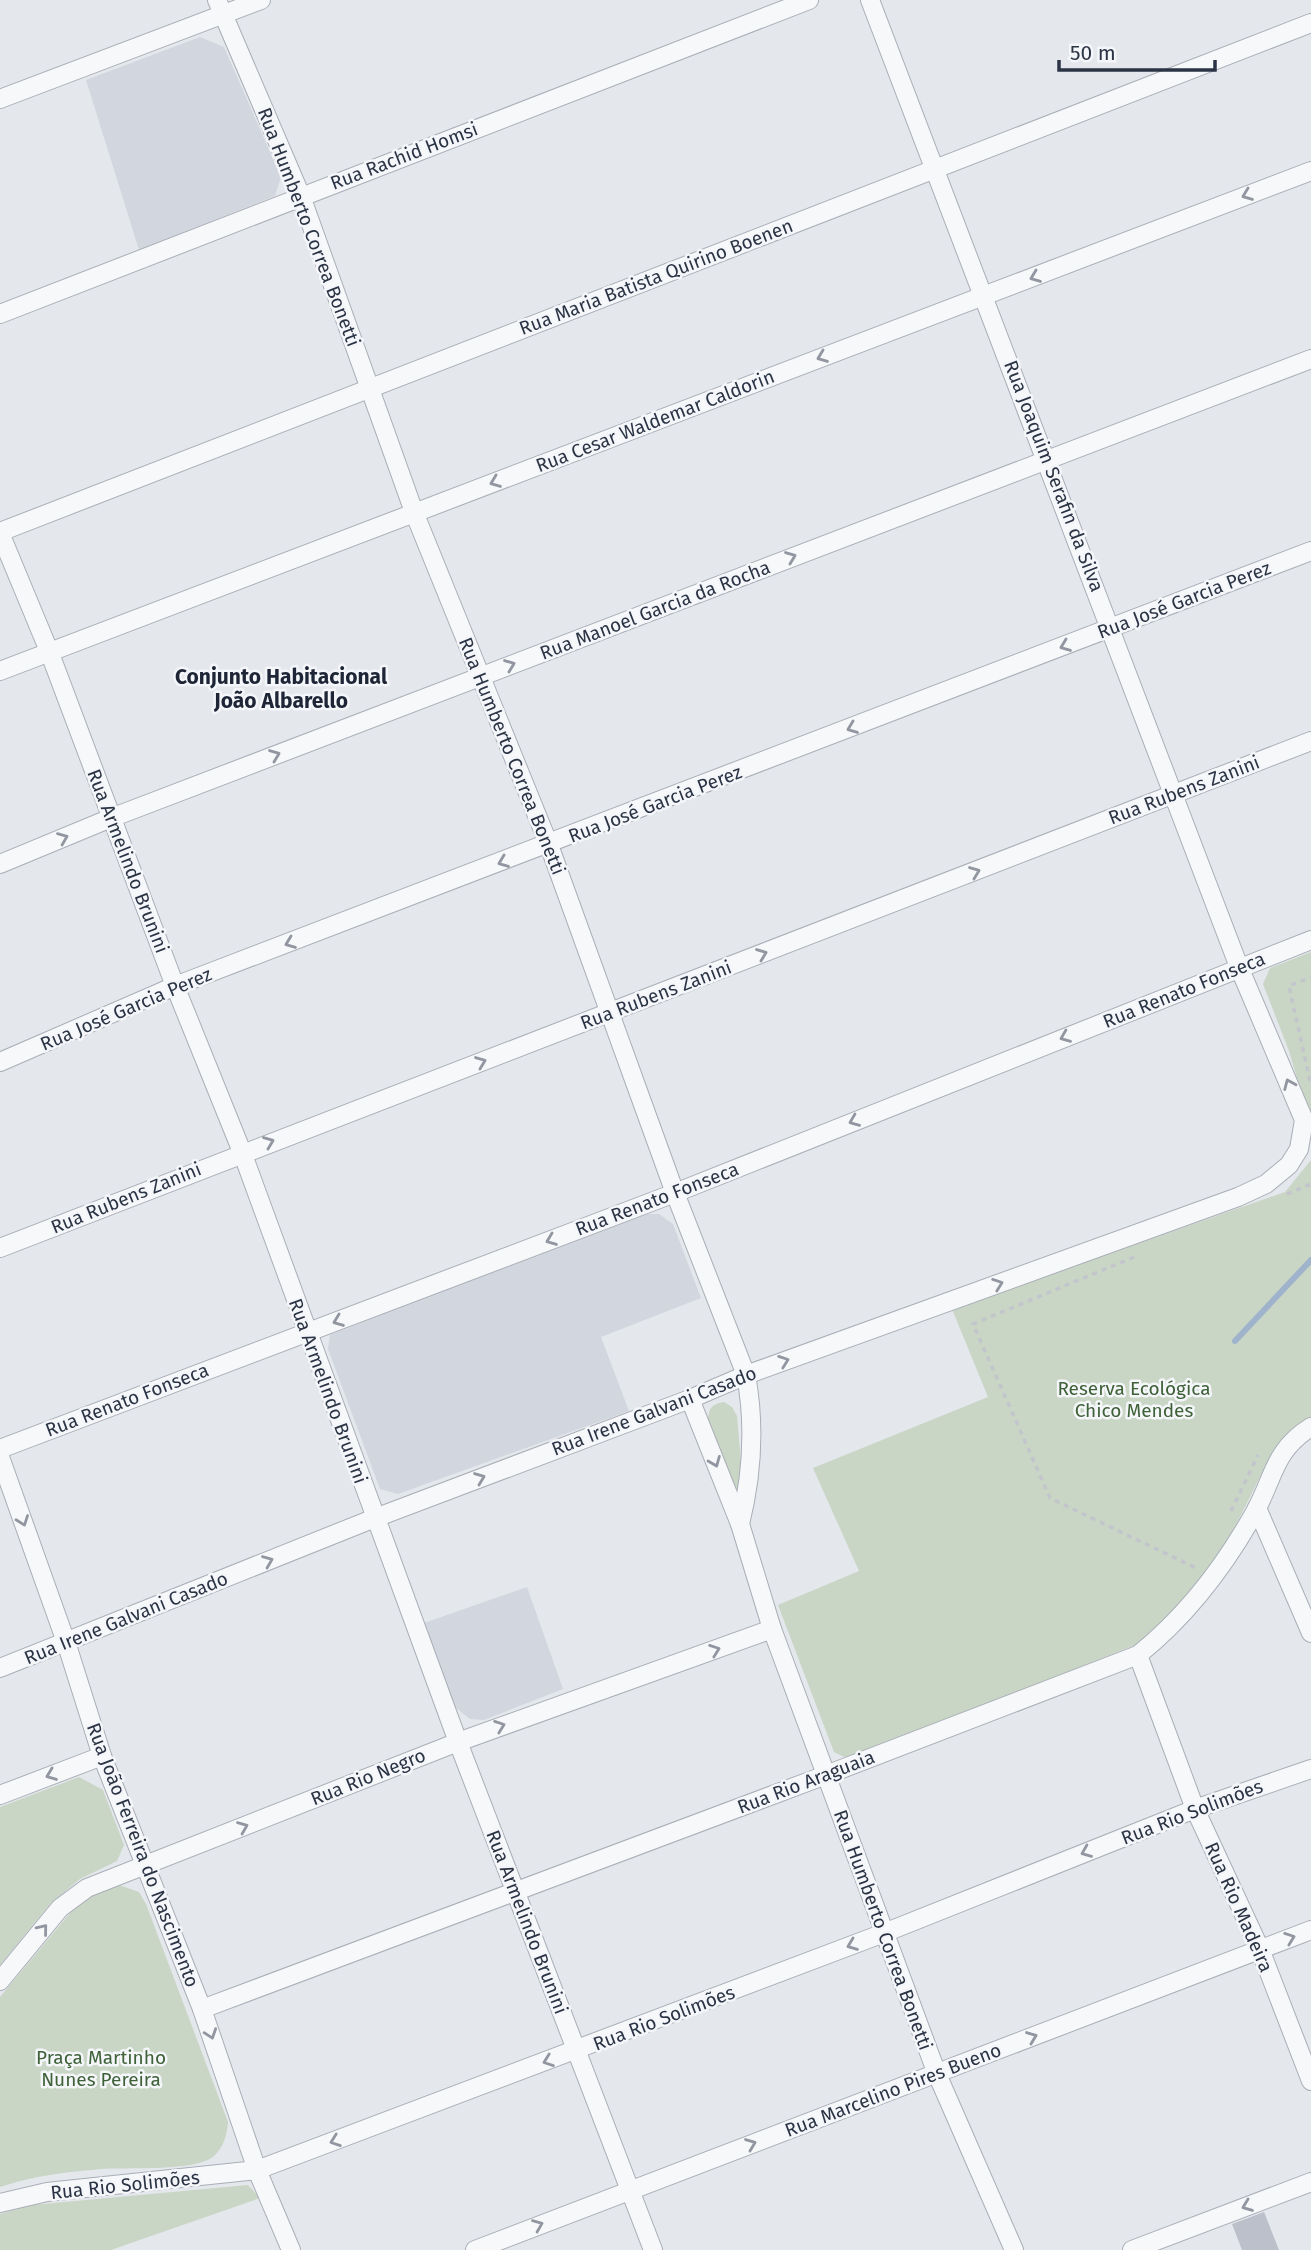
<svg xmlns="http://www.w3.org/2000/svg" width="1311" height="2250" font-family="'Fira Sans',sans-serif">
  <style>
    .built { fill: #d2d6de }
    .green { fill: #c9d6c5 }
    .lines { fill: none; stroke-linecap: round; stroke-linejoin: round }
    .stream { stroke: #9fb4cc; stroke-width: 6 }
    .building { fill: #bbc0ca }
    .minor-casing { stroke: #a9aeb7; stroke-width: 20 }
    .path { stroke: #c2c5cb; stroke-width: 3.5; stroke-dasharray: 5 5; stroke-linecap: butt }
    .minor { stroke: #f7f8fa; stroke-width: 18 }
    .oneway { stroke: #9196a0 }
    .labels { text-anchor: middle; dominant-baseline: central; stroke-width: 5; stroke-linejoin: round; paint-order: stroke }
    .street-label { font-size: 19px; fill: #2b3445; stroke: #f4f6f9 }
    .park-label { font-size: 19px; fill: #3f6138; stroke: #f4f6f9 }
    .neighbourhood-label { font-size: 21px; font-weight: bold; fill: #1d2536; stroke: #f4f6f9 }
  </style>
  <rect width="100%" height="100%" fill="#e4e7ec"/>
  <g class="built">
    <path d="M200,37L224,47L281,177L275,196L139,250L86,80Z"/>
    <path d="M637,1214H659L673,1224L701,1298L601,1337L629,1411L398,1494L380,1489L328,1349L330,1335Z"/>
    <path d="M527,1587L563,1689L484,1720L470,1719L455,1707L424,1623Z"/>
  </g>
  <g class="green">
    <path d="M1311,952V1126L1289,1051L1263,984L1270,968Z"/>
    <path d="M1311,1160V1418C1274,1442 1266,1465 1247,1503C1220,1558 1186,1610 1135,1645L854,1757H844L834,1752L778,1605L859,1571L813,1468L988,1397L952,1309L1285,1192Z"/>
    <path d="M724,1402L732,1407L737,1416L743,1485L737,1492H732L708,1418C709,1407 713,1404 724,1402Z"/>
    <path d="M79,1777L103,1790L124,1845L117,1861L80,1879L50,1904L0,1965V1807Z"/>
    <path d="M119,1885L139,1892L146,1904L228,2122C227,2134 224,2147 214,2156C196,2172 127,2167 102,2169C67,2172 32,2176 0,2187V1997L70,1913L92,1895Z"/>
    <path d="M248,2185L260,2198L111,2250H0V2214L32,2205Z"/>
  </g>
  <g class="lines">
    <path class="stream" d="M1235,1341L1311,1260"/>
  </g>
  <path class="building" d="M1264,2212L1279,2250H1242L1232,2224Z"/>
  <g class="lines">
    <defs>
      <g id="minor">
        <path d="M217,0L301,196L414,512L549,845L675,1193L746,1375C755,1424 752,1476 740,1524"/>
        <path d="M0,99L261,0"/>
        <path d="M0,314L809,0"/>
        <path d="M0,532L1311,23"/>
        <path d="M0,533L49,651L175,986L242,1152L458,1742L653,2250"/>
        <path d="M0,671L1311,171"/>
        <path d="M0,864L111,818L1311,359"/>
        <path d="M0,1062L175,986L1311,551"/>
        <path d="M0,1248L1311,741"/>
        <path d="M690,1399L740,1524L772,1629L937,2074L1014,2250"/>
        <path d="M0,1449L675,1193L1311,940"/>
        <path d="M0,1457L66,1642L102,1756L202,2009L257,2170L291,2250"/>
        <path d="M1257,1508L1311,1633"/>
        <path d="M1138,1655L1195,1809L1260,1949L1311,2081"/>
        <path d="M0,1668L375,1518L690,1399L746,1375L1238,1197L1266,1184L1289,1165L1299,1149L1304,1120L1239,967L870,0"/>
        <path d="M0,1795L102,1756"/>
        <path d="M0,1981L60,1908L87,1888L458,1742L772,1629"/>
        <path d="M202,2009L826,1775L1138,1655C1188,1615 1225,1566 1256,1510C1274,1477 1274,1450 1311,1427"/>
        <path d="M0,2203L47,2192L257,2170L884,1933L1195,1809L1311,1769"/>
        <path d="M475,2250L1311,1930"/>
        <path d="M1132,2250L1311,2182"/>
      </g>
    </defs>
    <use href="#minor" class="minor-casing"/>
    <g class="path">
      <path d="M1310,1081L1289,986L1311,977"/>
      <path d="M1287,1194L1311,1184"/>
      <path d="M1134,1257L973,1324L1050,1498L1196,1568"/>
      <path d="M1231,1511L1258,1455"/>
    </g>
    <use href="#minor" class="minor"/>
  </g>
  <defs><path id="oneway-chevron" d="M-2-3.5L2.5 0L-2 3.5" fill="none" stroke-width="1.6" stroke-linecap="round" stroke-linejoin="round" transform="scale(1.75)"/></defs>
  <g class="oneway">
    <use href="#oneway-chevron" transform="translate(1247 195) rotate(159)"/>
    <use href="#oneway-chevron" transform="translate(1035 277) rotate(159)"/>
    <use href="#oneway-chevron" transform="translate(822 357) rotate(159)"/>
    <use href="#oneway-chevron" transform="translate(495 482) rotate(159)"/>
    <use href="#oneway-chevron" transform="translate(791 557) rotate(-21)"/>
    <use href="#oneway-chevron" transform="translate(1065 646) rotate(159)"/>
    <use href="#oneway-chevron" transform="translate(510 665) rotate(-21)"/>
    <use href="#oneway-chevron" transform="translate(852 728) rotate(159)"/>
    <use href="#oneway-chevron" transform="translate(275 755) rotate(-21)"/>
    <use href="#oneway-chevron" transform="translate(63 838) rotate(-22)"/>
    <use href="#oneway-chevron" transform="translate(503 862) rotate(159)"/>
    <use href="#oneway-chevron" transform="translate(975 872) rotate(-21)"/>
    <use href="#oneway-chevron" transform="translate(290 943) rotate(159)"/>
    <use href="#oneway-chevron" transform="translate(762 954) rotate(-21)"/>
    <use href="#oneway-chevron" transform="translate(1065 1037) rotate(158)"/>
    <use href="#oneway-chevron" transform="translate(481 1062) rotate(-21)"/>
    <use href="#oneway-chevron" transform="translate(1289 1084) rotate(-113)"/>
    <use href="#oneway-chevron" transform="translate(854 1121) rotate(158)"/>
    <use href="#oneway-chevron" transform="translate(269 1142) rotate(-21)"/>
    <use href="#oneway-chevron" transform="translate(551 1240) rotate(159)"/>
    <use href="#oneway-chevron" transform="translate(998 1284) rotate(-20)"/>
    <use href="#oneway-chevron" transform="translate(338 1321) rotate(159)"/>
    <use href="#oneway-chevron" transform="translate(784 1361) rotate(-20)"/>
    <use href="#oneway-chevron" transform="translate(715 1462) rotate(68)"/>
    <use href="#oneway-chevron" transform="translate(480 1478) rotate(-21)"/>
    <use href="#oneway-chevron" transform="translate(23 1521) rotate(70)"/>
    <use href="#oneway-chevron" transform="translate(268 1561) rotate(-22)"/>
    <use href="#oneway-chevron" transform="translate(715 1650) rotate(-20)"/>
    <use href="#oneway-chevron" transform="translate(500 1726) rotate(-20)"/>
    <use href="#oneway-chevron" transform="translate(51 1775) rotate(159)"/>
    <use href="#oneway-chevron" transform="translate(243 1827) rotate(-22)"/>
    <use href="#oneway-chevron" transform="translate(1086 1852) rotate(158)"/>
    <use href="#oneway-chevron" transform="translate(43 1929) rotate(-51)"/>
    <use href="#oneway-chevron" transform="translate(1290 1938) rotate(-20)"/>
    <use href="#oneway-chevron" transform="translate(852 1945) rotate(159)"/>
    <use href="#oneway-chevron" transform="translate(211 2034) rotate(71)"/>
    <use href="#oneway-chevron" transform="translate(1032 2037) rotate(-21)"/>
    <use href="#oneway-chevron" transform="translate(548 2061) rotate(160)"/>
    <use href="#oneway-chevron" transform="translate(335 2141) rotate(160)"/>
    <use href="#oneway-chevron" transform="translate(751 2144) rotate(-21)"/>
    <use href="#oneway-chevron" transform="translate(1247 2206) rotate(159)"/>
    <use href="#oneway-chevron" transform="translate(538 2225) rotate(-22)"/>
  </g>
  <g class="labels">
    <g class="street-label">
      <text transform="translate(404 156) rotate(-21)">Rua Rachid Homsi</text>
      <text transform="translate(309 227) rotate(69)">Rua Humberto Correa Bonetti</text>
      <text transform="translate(656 277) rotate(-21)">Rua Maria Batista Quirino Boenen</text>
      <text transform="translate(655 421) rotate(-21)">Rua Cesar Waldemar Caldorin</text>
      <text transform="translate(1054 476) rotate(69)">Rua Joaquim Serafin da Silva</text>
      <text transform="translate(1184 600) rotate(-21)">Rua José Garcia Perez</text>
      <text transform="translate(655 610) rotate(-21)">Rua Manoel Garcia da Rocha</text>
      <text transform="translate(512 756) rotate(68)">Rua Humberto Correa Bonetti</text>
      <text transform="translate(1184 790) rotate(-21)">Rua Rubens Zanini</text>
      <text transform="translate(655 804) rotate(-21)">Rua José Garcia Perez</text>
      <text transform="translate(128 861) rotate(69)">Rua Armelindo Brunini</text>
      <text transform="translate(1184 990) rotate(-22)">Rua Renato Fonseca</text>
      <text transform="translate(656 995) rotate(-21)">Rua Rubens Zanini</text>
      <text transform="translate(126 1009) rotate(-23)">Rua José Garcia Perez</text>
      <text transform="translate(126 1198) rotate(-22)">Rua Rubens Zanini</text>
      <text transform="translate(657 1199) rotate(-21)">Rua Renato Fonseca</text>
      <text transform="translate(328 1391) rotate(70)">Rua Armelindo Brunini</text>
      <text transform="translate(127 1400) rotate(-21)">Rua Renato Fonseca</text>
      <text transform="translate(654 1411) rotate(-21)">Rua Irene Galvani Casado</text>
      <text transform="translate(126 1618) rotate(-22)">Rua Irene Galvani Casado</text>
      <text transform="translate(368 1777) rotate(-22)">Rua Rio Negro</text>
      <text transform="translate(806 1782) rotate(-21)">Rua Rio Araguaia</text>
      <text transform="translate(1192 1812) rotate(-21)">Rua Rio Solimões</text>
      <text transform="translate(143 1855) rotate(69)">Rua João Ferreira do Nascimento</text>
      <text transform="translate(1239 1907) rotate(66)">Rua Rio Madeira</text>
      <text transform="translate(527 1922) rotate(69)">Rua Armelindo Brunini</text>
      <text transform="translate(883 1930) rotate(70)">Rua Humberto Correa Bonetti</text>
      <text transform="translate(664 2018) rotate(-21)">Rua Rio Solimões</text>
      <text transform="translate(893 2090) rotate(-21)">Rua Marcelino Pires Bueno</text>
      <text transform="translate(125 2185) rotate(-6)">Rua Rio Solimões</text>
    </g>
    <g class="park-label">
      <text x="1134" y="1388">Reserva Ecológica<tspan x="1134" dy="22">Chico Mendes</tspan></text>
      <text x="101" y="2057">Praça Martinho<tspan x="101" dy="22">Nunes Pereira</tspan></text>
    </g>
    <g class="neighbourhood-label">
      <text x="281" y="677">Conjunto Habitacional<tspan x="281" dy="24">João Albarello</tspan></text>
    </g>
  </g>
  <path d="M1059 60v10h156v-10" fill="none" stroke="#2b3445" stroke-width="3.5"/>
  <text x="1070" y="60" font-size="21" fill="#2b3445" stroke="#f4f6f9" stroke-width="5" paint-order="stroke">50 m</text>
</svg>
